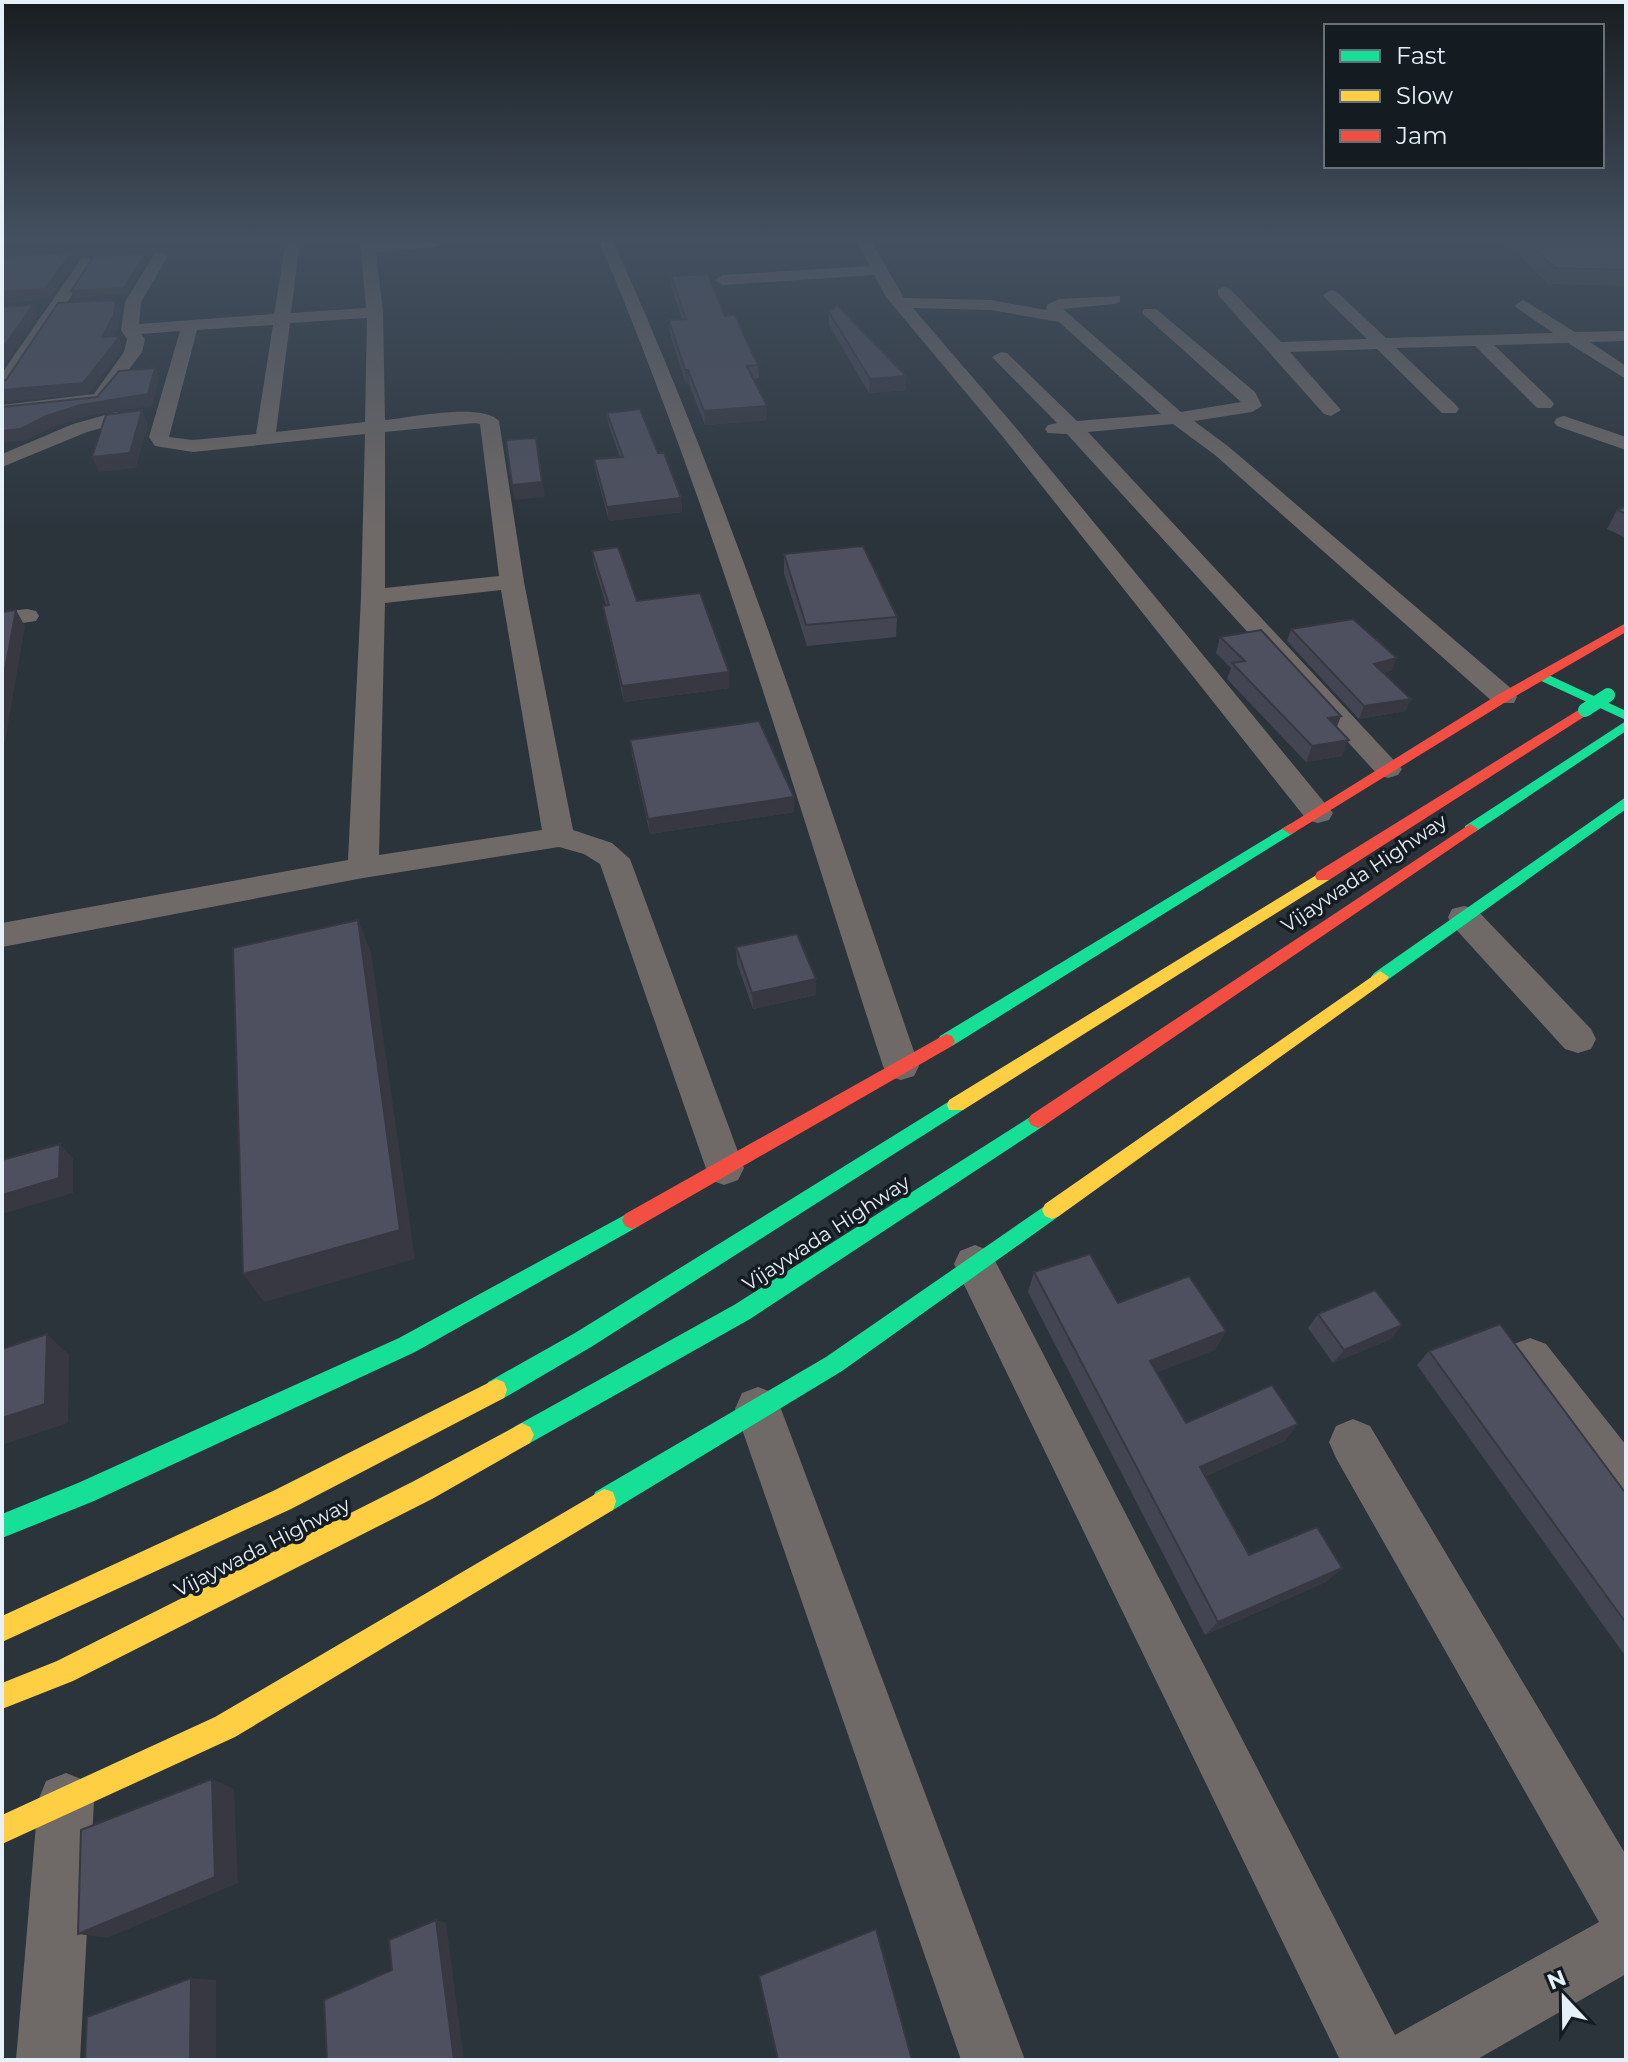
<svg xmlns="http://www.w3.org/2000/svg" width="1628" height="2062" font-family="Montserrat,sans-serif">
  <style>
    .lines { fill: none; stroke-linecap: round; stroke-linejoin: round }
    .street { fill: #6f6a68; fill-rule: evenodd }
    .fast { fill: #16e098; fill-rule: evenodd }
    .slow { fill: #ffcf43; fill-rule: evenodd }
    .jam { fill: #f24e42; fill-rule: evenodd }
    .fast-bridge { stroke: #16e098; stroke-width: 14 }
    .wall { fill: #434552 }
    .shaded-wall { fill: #373842 }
    .building { fill: #4e505f; stroke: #373842; stroke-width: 2 }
    .labels { text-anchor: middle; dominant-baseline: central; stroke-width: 7; stroke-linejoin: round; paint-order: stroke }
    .street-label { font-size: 20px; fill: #e5f0f8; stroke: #141b21 }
  </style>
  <rect width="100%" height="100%" fill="#2b343b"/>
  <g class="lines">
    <g class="street">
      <path d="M360,241L441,243L434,247L376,252L383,312L385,420C410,418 481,402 499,421L524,582L573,830L612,843L630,859L744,1168L738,1180L724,1185L710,1180L600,864L584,854L559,847L363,878L2,947V923L348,860L361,597L365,434L193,452L155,446L149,437L180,331L141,334L145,339L142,352L102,406L2,417V405L94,394L124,352L127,339L121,330L125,302L155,253H165L168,256L141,302L139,324L274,314L285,247L292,243L299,247L291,313L366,308ZM367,318L365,422L276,432L290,323ZM273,325L256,434L193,440L169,437L197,330ZM475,423L480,424L499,576L385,588V432ZM501,590L542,830L379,855L385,603Z"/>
      <path d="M599,241H613C734,508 823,790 919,1066L914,1076L901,1080L888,1076L883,1066C793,790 712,508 599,241Z"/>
      <path d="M857,241H871L904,298L991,300L1046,310L1047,305L1059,299L1120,296V302L1114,304L1063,309L1181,412L1241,402L1142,313L1144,309H1156L1255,392L1262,406L1252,412L1194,421L1229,447L1514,691L1517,697L1514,703H1494L1215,455L1173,424L1088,432L1402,769L1398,775L1388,778L1378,775L1067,434L1048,433L1045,429L1048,425L1057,423L992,357L1001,352L1007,353L1077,421L1161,414L1059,322L991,310L913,308L1017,429L1333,813L1329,820L1318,823L1307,820L1003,437L886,297L874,275L723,285L715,280L723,275L870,266Z"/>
      <path d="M86,257L94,262L9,390L2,392V373L81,259Z"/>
      <path d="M1224,287L1230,289L1281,342L1367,339L1325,298L1323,295L1331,290L1337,292L1386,338L1553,333L1517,308L1515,305L1523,300L1575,332L1626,331V341L1590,342L1626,366V379L1568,343L1494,345L1551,400L1554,404L1551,408H1537L1475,346L1396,348L1456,405L1459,409L1456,413H1442L1377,349L1290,352L1341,410L1331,416L1324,414L1218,295V289Z"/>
      <path d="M116,412L123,414L126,418L123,422L87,432L2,467V454L73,424Z"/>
      <path d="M1564,416L1626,437V450L1557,426L1554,422L1557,418Z"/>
      <path d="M27,609L36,611L39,616L36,621L2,626V612Z"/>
      <path d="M1464,906L1476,909L1591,1029L1596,1039L1591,1049L1578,1053L1565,1049L1452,925L1448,917L1452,909Z"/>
      <path d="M975,1245L990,1251L1395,2035L1599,1922L1336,1458L1329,1442L1336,1426L1353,1419L1370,1426L1626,1855V1974L1476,2060H1340L954,1264L960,1251Z"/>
      <path d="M1530,1338L1546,1344L1626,1445V1508L1609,1501L1514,1374L1508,1359L1514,1344Z"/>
      <path d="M758,1387L774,1393L781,1409L1025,2060H961L735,1409L742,1393Z"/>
      <path d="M66,1773L86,1781L94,1801L80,2060H16L38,1801L46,1781Z"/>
    </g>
    <g class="fast">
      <path d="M1542,672L1626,711V720L1537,679V673Z"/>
      <path d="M1626,721V731L1475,832H1465V826Z"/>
      <path d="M1626,797V809L1386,981H1374L1371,977L1374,973Z"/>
      <path d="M1290,824L1298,829L1295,832L952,1046H940L937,1041L940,1036Z"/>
      <path d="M956,1097L963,1100L965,1105L963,1110L591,1347L504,1398L496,1401L488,1398L485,1390L488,1382L575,1333Z"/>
      <path d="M1038,1112L1045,1115L1048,1120L1045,1125L750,1319L530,1443L522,1447L514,1443L510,1435L514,1427L734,1305Z"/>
      <path d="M1052,1201L1059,1204L1062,1210L1059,1216L842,1371L613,1510L604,1513L595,1510L592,1501L595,1492L826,1357Z"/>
      <path d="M632,1211L639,1214L642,1220L639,1226L415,1352L94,1501L2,1538V1514L78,1483L399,1338Z"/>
    </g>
    <g class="slow">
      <path d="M1323,871L1329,872L1331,876L1329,880L963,1110H949L947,1105L949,1100Z"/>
      <path d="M1380,971L1389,977L1386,981L1059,1216L1052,1219L1045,1216L1042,1210L1045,1204Z"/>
      <path d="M496,1379L504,1382L507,1390L504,1398L291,1509L2,1642V1616L273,1491Z"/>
      <path d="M522,1423L530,1427L534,1435L530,1443L432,1499L73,1681L2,1709V1683L57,1661L414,1481Z"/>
      <path d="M604,1489L613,1492L616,1501L613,1510L235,1737L2,1844V1815L215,1717Z"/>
    </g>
    <g class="jam">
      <path d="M1626,623V632L1509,700L1295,832L1290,834L1282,829L1499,694Z"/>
      <path d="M1585,706L1590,707V713L1329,880H1317L1315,876L1317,872Z"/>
      <path d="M1470,824L1478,829L1475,832L1045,1125L1038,1128L1031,1125L1028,1120L1031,1115Z"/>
      <path d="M946,1034L952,1036L955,1041L952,1046L639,1226L632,1229L625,1226L622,1220L625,1214Z"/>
    </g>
    <path class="fast-bridge" d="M1585,710L1608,695"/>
  </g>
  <g class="wall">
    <path d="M1505,241H1626V286L1548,284Z"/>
    <path d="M671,276L725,316L758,365L759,378L754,379L767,406V420L705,425L689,384H686L670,333L669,320L682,319L672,289Z"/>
    <path d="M829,312L906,376V390L869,393L829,325Z"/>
    <path d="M607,413L658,453L681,498L682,512L609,521L596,473L594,459L620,457L609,426Z"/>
    <path d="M1626,506V538L1607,529L1617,510Z"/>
    <path d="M592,551L637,601L730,688L624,702L606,621L603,606L606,605L594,565Z"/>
    <path d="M784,554L897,617L896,637L807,646L784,573Z"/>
    <path d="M1291,629L1392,670L1383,673L1406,711L1359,719L1287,641Z"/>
    <path d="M1220,637L1337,727L1342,756L1306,762L1227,679L1231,668L1216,653Z"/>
    <path d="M630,740L794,812L650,834L632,755Z"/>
    <path d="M736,947L816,979V995L753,1009L737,963Z"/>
    <path d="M1034,1272L1118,1303L1226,1331L1215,1350L1157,1372L1186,1423L1285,1441L1205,1476L1249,1555L1342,1568L1326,1582L1205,1635L1028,1292Z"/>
    <path d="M1318,1314L1391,1339L1333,1363L1308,1328Z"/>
    <path d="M1429,1351L1626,1492V1657L1417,1365Z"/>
  </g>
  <g class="shaded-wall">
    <path d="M71,253L75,262L49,299L2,303V292Z"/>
    <path d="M145,254L147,260L126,294L74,298L71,291Z"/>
    <path d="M116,300L121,310L119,326L106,348L102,337Z"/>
    <path d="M33,305L38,315L2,368V349Z"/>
    <path d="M118,336L122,347L121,351L88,394L2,402V390Z"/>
    <path d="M155,368L159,379L152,406L86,416L51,428L27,440L2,443V431L46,416L81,405L148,394Z"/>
    <path d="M685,370H688L689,384H686Z"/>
    <path d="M906,376V390L869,393L870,379Z"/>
    <path d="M767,406V420L705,425L704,411Z"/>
    <path d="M142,410L148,424L136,468L99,472L92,457Z"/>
    <path d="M539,452L545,497L515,500L512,485Z"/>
    <path d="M681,498L682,512L609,521L607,507Z"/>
    <path d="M16,610L25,626L5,742H2V686Z"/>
    <path d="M1397,658L1392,670L1369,676L1374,664Z"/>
    <path d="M729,672L730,688L624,702L622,686Z"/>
    <path d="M1411,699L1406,711L1359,719L1364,706Z"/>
    <path d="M1341,716L1335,732L1328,718Z"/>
    <path d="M1349,740L1342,756L1306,762L1312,746Z"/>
    <path d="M794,797V812L650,834L648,819Z"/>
    <path d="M358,920L371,952L415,1259L264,1302L243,1274Z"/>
    <path d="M816,979V995L753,1009L752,993Z"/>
    <path d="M60,1144L73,1159V1193L2,1214V1195Z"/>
    <path d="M1402,1325L1391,1339L1333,1363L1344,1350Z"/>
    <path d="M1226,1331L1215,1350L1141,1379L1150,1361Z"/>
    <path d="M47,1334L69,1355L68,1423L2,1445V1418Z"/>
    <path d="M1298,1424L1285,1441L1189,1484L1200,1467Z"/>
    <path d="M1342,1568L1326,1582L1205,1635L1218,1622Z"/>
    <path d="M212,1779L234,1789L238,1883L107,1938L78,1934Z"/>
    <path d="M436,1920L446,1923L464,2060H454Z"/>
    <path d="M191,1978L216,1980V2060H190Z"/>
  </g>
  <g class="building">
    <path d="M1526,241H1626V270L1555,268Z"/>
    <path d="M71,253L45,289L2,292V256Z"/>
    <path d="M145,254L124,288L71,291L94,256Z"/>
    <path d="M708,274L725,316L735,315L758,365L747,366L767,406L704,411L688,370H685L669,320L686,319L671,276Z"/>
    <path d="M116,300L114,315L102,337L118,336L117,340L83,383L2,390V381L6,380L58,303Z"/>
    <path d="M33,305L2,349V307Z"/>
    <path d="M837,305L906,376L870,379L829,312Z"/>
    <path d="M155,368L148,394L81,405L46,416L21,429L2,431V407L97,397L119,371Z"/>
    <path d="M640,409L658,453H664L681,498L607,507L594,459L623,457L607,413Z"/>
    <path d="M142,410L130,453L92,457L106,415Z"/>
    <path d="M536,438L542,482L512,485L506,440Z"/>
    <path d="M1626,506V514L1617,510Z"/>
    <path d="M863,546L897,617L806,625L784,554Z"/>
    <path d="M618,547L637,601L700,593L729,672L622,686L603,606L609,605L592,551Z"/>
    <path d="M16,610L2,686V612Z"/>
    <path d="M1353,619L1397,658L1374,664L1411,699L1364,706L1291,629Z"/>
    <path d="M1261,630L1341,716L1328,718L1349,740L1312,746L1232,663L1245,661L1220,637Z"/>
    <path d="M759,721L794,797L648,819L630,740Z"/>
    <path d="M358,920L400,1230L243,1274L233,948Z"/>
    <path d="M797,934L816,979L752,993L736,947Z"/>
    <path d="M60,1144L59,1178L2,1195V1160Z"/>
    <path d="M1090,1254L1118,1303L1189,1276L1226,1331L1150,1361L1186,1423L1272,1385L1298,1424L1200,1467L1249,1555L1317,1527L1342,1568L1218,1622L1034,1272Z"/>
    <path d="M1375,1290L1402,1325L1344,1350L1318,1314Z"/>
    <path d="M1500,1324L1624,1491L1626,1492V1623L1429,1351Z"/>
    <path d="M47,1334L45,1404L2,1418V1349Z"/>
    <path d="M212,1779L215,1877L78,1934L81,1830Z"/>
    <path d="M436,1920L454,2060H327L324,2000L392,1970L389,1940Z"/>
    <path d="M876,1929L912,2060H778L759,1976Z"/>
    <path d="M191,1978L190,2060H85L87,2017Z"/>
  </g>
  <linearGradient id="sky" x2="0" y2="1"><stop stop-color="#181d20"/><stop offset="0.45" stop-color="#445060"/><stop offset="1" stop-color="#445060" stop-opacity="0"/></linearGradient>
  <rect width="1628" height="530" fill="url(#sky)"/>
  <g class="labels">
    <g class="street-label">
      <text transform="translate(1364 873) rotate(-34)">Vijaywada Highway</text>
      <text transform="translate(826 1233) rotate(-33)">Vijaywada Highway</text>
      <text transform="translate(262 1547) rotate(-27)">Vijaywada Highway</text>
    </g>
  </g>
  <rect width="1628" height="2062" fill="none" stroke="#e5f0f8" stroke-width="8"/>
  <rect x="1324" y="24" width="280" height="144" fill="#141b21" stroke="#687077" stroke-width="2"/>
  <rect x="1340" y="50" width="40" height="12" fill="#16e098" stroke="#687077" stroke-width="2"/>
  <text x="1396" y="64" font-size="24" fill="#e5f0f8">Fast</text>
  <rect x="1340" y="90" width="40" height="12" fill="#ffcf43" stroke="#687077" stroke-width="2"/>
  <text x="1396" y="104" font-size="24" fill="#e5f0f8">Slow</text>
  <rect x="1340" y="130" width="40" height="12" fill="#f24e42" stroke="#687077" stroke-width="2"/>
  <text x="1396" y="144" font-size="24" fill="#e5f0f8">Jam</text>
  <g transform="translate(1564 1998) rotate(338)" stroke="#141b21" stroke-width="6" paint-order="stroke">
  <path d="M0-6L14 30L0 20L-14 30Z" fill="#e5f0f8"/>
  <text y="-12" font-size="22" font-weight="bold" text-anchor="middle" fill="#e5f0f8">N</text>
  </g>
</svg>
